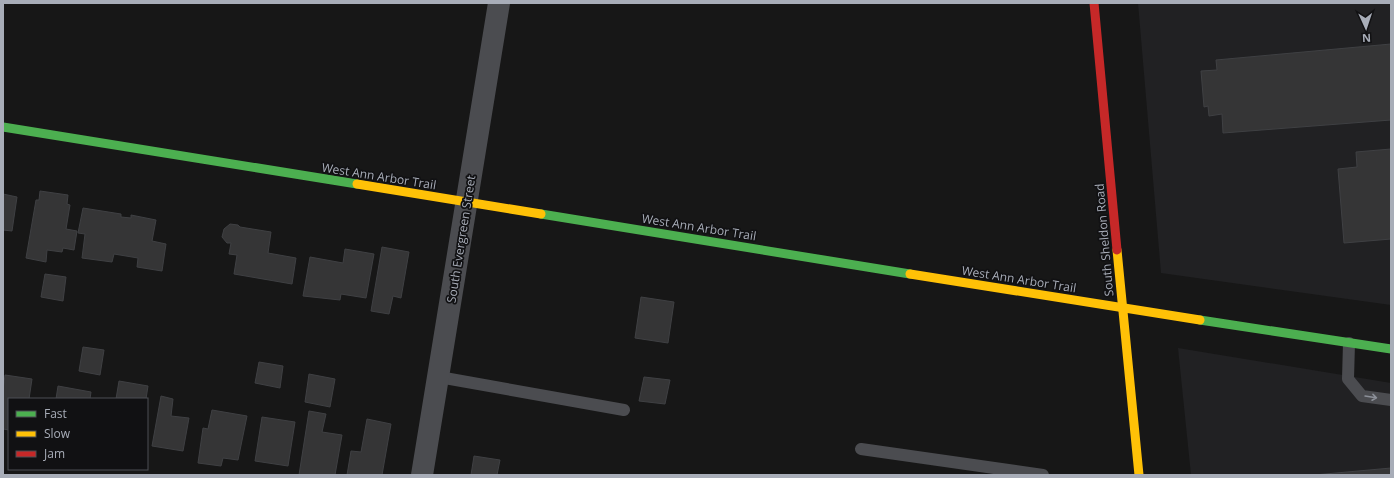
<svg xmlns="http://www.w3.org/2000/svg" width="1394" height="478" font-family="'Open Sans',sans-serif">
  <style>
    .built { fill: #212123 }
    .building { fill: #353536; stroke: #3f4043 }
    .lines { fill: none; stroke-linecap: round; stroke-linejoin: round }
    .lane { stroke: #4b4c50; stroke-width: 12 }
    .street { stroke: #4b4c50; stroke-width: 22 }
    .fast { stroke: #4caf50; stroke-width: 9 }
    .slow { stroke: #ffc107; stroke-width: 9 }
    .jam { stroke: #c62828; stroke-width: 9 }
    .oneway { stroke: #8c9099 }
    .labels { text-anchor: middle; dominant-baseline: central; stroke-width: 3.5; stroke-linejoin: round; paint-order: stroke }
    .street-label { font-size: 12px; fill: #a8adb8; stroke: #111113 }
  </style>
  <rect width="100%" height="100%" fill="#171717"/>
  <g class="built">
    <path d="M1138,3H1391V305L1161,273Z"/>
    <path d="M1178,348L1391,383V475H1191Z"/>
  </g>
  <g class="building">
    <path d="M1391,44V120L1223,133L1222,114L1209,116L1208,106L1204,107L1201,71L1217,70L1216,60Z"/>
    <path d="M1391,149V239L1344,243L1338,169L1357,167L1356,152Z"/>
    <path d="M40,191L68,195L67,204L70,205L66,229L77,231L74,250L63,248L62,252L47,250L46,262L26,258L36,200H39Z"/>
    <path d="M3,194L17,197L12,231L3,230Z"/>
    <path d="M83,208L121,214V217L131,218V215L156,220L152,241L166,244L162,271L137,267L138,258L114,254L112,262L82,258L85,234L78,233Z"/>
    <path d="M230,224L238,225L240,227L271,232L268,253L296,258L292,284L234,274L237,255L229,254L231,243H227L222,237L224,229Z"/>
    <path d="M382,247L409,252L401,298L393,296L389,314L371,311Z"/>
    <path d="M345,249L374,254L366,298L341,294L340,300L303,296L310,257L343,263Z"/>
    <path d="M45,274L66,277L63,301L41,297Z"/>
    <path d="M641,297L674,302L668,343L635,338Z"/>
    <path d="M83,347L104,350L100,375L79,371Z"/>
    <path d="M259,362L283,366L280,388L255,383Z"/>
    <path d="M309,374L335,379L330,407L305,402Z"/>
    <path d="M5,375L32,379L29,399H9V430L3,429V390Z"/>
    <path d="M644,377L670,380L665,404L639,401Z"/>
    <path d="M119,381L148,386L146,399H116Z"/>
    <path d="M58,386L91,392L90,399H56Z"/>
    <path d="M161,396L173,399L171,416L189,418L183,451L152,446Z"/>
    <path d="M212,410L247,416L238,460L223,458L221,466L198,463L203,428L208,429Z"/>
    <path d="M309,411L326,414L322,432L342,435L335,475H299Z"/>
    <path d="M262,417L295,422L288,466L255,461Z"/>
    <path d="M367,419L391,424L382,475H347L351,451L361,452Z"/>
    <path d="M474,456L500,460L497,475H471Z"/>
    <path d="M1391,468V475H1314Z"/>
  </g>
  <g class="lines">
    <g class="lane">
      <path d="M1349,343L1348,379L1362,396L1391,400"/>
      <path d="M439,377L624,410"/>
      <path d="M861,449L1043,475"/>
    </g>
    <path class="street" d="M422,475L499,3"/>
    <g class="fast">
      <path d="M3,127L357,184"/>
      <path d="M541,214L910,274"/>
      <path d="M1200,320L1391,349"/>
    </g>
    <g class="slow">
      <path d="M357,184L541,214"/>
      <path d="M1117,250L1139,475"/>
      <path d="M910,274L1200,320"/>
    </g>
    <path class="jam" d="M1094,3L1117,250"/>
  </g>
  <defs><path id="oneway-shaft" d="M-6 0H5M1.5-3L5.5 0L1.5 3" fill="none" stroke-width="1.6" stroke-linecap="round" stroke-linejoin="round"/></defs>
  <use class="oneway" href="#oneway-shaft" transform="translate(1371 397) rotate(9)"/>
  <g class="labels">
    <g class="street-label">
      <text transform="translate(379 176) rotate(9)">West Ann Arbor Trail</text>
      <text transform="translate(699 227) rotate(9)">West Ann Arbor Trail</text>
      <text transform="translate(461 239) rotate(-81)">South Evergreen Street</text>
      <text transform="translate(1104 240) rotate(-95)">South Sheldon Road</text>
      <text transform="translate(1019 279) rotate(9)">West Ann Arbor Trail</text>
    </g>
  </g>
  <rect width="1394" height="478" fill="none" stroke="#a8adb8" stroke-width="8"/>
  <rect x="8" y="398" width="140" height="72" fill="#111113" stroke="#4d4f55"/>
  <rect x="16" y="411" width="20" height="6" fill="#4caf50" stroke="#4d4f55"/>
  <text x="44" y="418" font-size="12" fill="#a8adb8">Fast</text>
  <rect x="16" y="431" width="20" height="6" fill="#ffc107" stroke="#4d4f55"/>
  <text x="44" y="438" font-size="12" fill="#a8adb8">Slow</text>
  <rect x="16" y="451" width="20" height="6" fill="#c62828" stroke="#4d4f55"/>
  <text x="44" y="458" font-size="12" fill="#a8adb8">Jam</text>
  <g transform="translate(1366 28) rotate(177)" stroke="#111113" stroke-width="3" paint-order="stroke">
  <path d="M0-3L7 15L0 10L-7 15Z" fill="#a8adb8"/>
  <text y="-6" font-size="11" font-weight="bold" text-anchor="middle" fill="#a8adb8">N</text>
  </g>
</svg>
